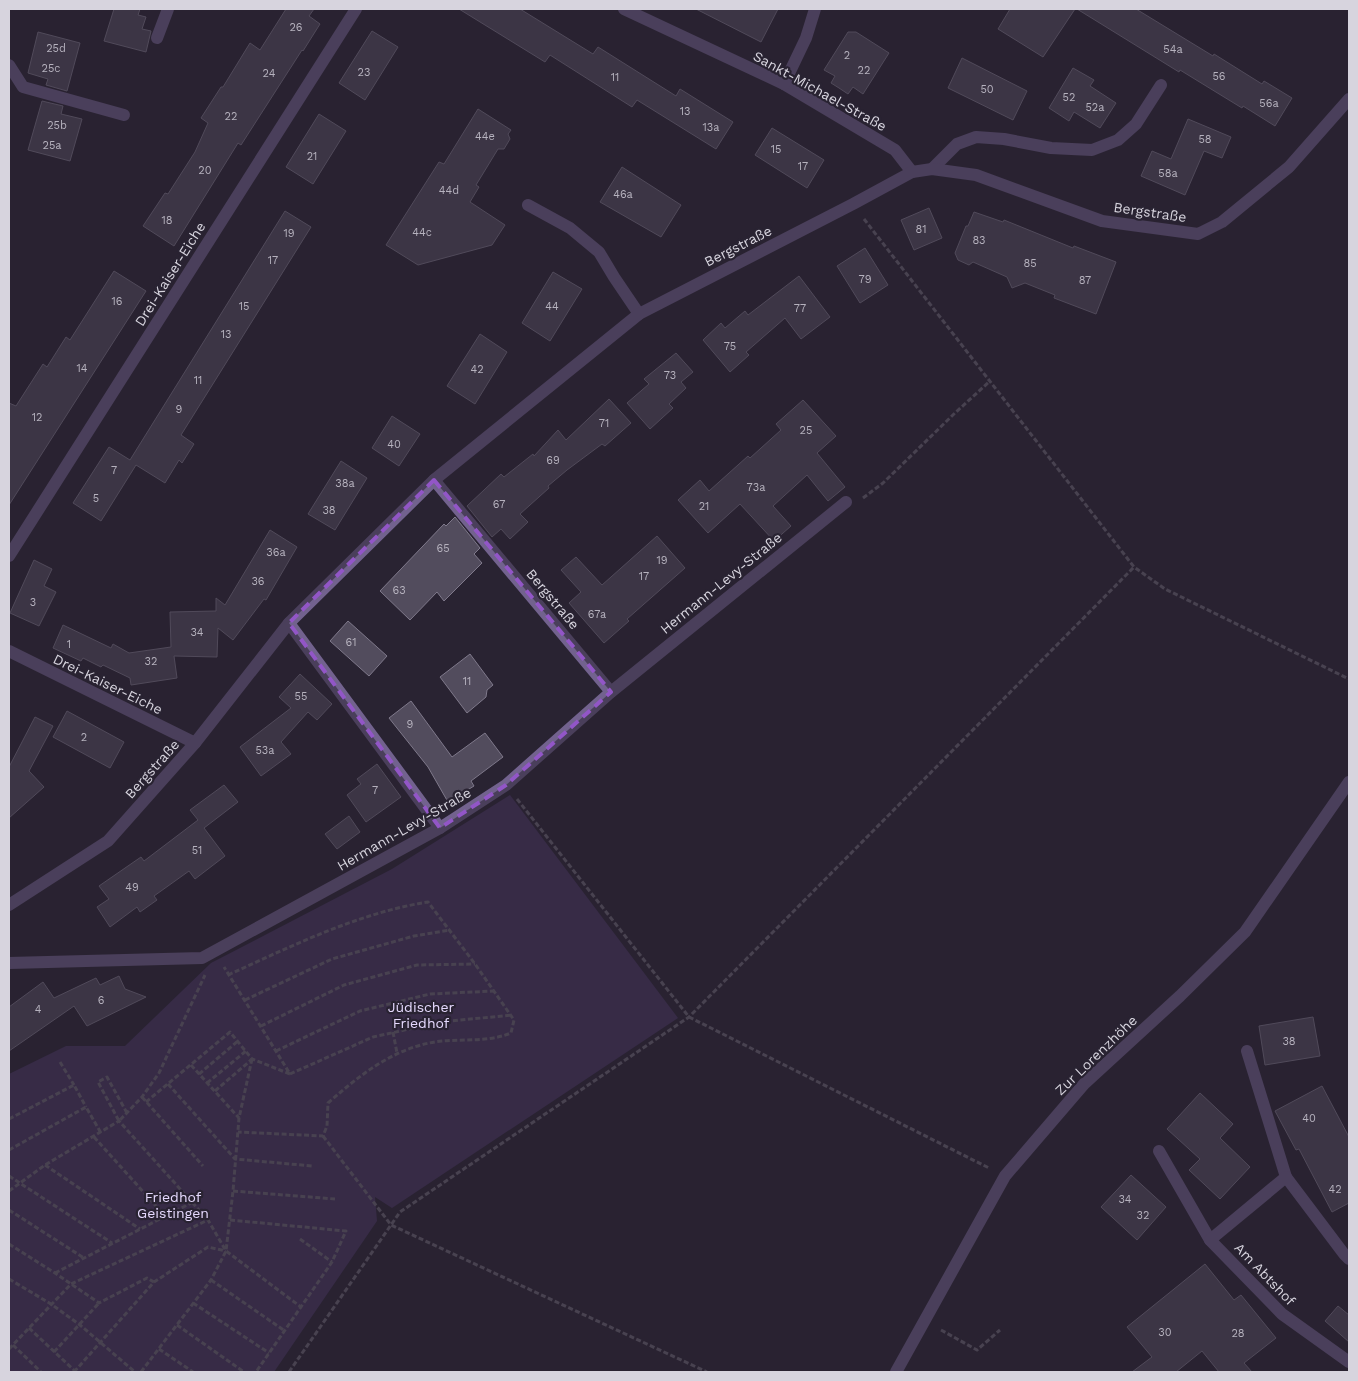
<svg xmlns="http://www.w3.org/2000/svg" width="1358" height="1381" font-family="'Work Sans',sans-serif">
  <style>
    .green { fill: #473561 }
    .building { fill: #524c5d; stroke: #7f798b }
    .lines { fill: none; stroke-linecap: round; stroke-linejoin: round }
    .path { stroke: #6d6875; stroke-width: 3; stroke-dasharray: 5 2.5; stroke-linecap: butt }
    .minor { stroke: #72628e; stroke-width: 12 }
    .marked { fill: none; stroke: #9256c7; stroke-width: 4; stroke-dasharray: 10 6; stroke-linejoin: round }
    .labels { text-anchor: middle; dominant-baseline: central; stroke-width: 4.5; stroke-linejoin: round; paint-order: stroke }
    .number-label { font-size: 11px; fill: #b6b2be }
    .street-label { font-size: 14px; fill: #d7d4de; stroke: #292332 }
    .park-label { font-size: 14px; fill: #e5d9fd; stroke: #292332 }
  </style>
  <rect width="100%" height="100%" fill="#292332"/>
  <path class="green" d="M510,795L678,1018L392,1208L375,1197L377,1221L274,1372H9V1074L66,1046H125L211,963L392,869Z"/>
  <g class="building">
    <path d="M114,9H140L138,15L146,17L142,29L151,31L146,52L104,41Z"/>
    <path d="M286,9H314L309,16L320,24L303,51L302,50L241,145L238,143L174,246L143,226L165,193L168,194L195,152L208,123L201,118L221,87H223L250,43L260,50Z"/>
    <path d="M459,9H520L593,54L598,47L676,96L680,89L733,122L716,149L637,100L632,107L550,55L545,62Z"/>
    <path d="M696,9H778L761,42Z"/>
    <path d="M1010,9H1075L1043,57L998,29Z"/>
    <path d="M1077,9H1136L1213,56L1214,54L1262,84L1264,81L1292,98L1275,126L1243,106L1242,108L1180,70L1179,72Z"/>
    <path d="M372,31L398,47L365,100L339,83Z"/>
    <path d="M38,32L80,43L67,91L46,85L48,79L28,73Z"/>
    <path d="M848,32H856L889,53L863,94L853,87L848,94L839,88L831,83L835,76L824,70Z"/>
    <path d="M962,58L1027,91L1013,120L948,88Z"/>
    <path d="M1073,68L1094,80L1090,86L1116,103L1100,128L1074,112L1069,121L1049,108Z"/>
    <path d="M42,101L63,106L61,114L82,119L70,161L28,150Z"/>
    <path d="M478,109L511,130L508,134L510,139L504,149H498L476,185L479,187L470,202L505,225L492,245L418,265L386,245L439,162L444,164Z"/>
    <path d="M319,114L346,131L313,184L286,167Z"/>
    <path d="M1188,119L1231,137L1222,158L1204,151L1185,195L1141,176L1152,151L1171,159Z"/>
    <path d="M772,128L824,160L807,188L755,155Z"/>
    <path d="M622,167L681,205L661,237L600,202Z"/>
    <path d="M929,208L942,238L914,250L901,220Z"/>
    <path d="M285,211L311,227L181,435L194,444L182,463L179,460L165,483L136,465L101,521L73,503L109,447L130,460Z"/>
    <path d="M974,212L1003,222L1004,220L1073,248L1074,246L1116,262L1096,314L1054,298L1055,295L1025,283L1012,288L1007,277L973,262L969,265L958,260L955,253L966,226H968Z"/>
    <path d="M865,248L888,285L860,303L837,266Z"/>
    <path d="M114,271L146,291L9,505V403L16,406L43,364L47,367L66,337L70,340Z"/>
    <path d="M553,272L582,289L550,341L522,323Z"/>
    <path d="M799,276L830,317L801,339L785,318L746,352L749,355L730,372L703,340L721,323L725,328L745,311L748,315Z"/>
    <path d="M480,334L507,352L475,404L447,386Z"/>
    <path d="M676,353L693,372L681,382L686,388L669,404L673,408L650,429L627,403L649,384L644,379Z"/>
    <path d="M609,399L631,423L605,446L602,444L567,470L548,486L549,488L520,514L528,522L510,539L501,529L492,537L467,506L501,474L504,477L533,454L534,456L558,430L566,440Z"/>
    <path d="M803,400L836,436L817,453L845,487L828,501L807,475L773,506L791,526L774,541L740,504L708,533L678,500L700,480L709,491L748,456L750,458L781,430L776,424Z"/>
    <path d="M392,416L420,434L399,466L372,448Z"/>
    <path d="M341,461L367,478L335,530L308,514Z"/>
    <path d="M455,517L480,548L474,554L482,563L444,601L437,592L410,620L380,591L444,524L446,526Z"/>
    <path d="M270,530L297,547L266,600L264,599L233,640L218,628L217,657L174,656L177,678L131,685L130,678L103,665L101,667L83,658L81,661L53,648L63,625L111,648L113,644L129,653L171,647L170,612L216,611V598L225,605Z"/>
    <path d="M657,536L685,568L627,619L629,621L604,643L569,603L581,592L561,570L576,557L602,585Z"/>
    <path d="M34,560L52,569L44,586L56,592L39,626L10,613Z"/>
    <path d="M348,621L387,656L369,676L330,641Z"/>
    <path d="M470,654L493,685L487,690L486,697L467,713L440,677Z"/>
    <path d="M300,674L332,704L317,720L308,712L281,742L291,754L261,776L240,747L291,708L279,697Z"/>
    <path d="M411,701L452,757L485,733L503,757L471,781L474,786L448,802L428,767L389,718Z"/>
    <path d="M67,711L124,742L110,768L53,737Z"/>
    <path d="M35,717L53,726L29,771L44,787L9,818V767Z"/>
    <path d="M377,764L401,797L366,822L347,795L361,784L357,779Z"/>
    <path d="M224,785L238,802L204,828L225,856L195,879L189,871L154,896L157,900L140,912L137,907L110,927L97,907L109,899L99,886L141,857L144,861L198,820L190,810Z"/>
    <path d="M349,816L360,832L337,849L325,834Z"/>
    <path d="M119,976L125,989L146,997L87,1026L74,1006L9,1051V1007L43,982L54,998L96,978L100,985Z"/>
    <path d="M1313,1017L1320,1056L1265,1065L1259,1026Z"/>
    <path d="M1322,1086L1349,1137V1203L1332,1212L1299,1149L1296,1150L1275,1111Z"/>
    <path d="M1200,1093L1233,1124L1220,1138L1250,1167L1220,1199L1189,1170L1200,1159L1167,1129Z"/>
    <path d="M1131,1175L1166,1207L1137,1240L1101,1207Z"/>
    <path d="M1205,1264L1234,1300L1241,1295L1276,1338L1244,1363L1252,1372H1219L1202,1351L1176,1372H1132L1152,1357L1127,1327Z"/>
    <path d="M1338,1306L1349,1315V1342L1325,1321Z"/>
  </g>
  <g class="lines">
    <g class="path">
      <path d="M864,219L1134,567L1165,589L1349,679"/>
      <path d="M863,498L883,483L955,413L990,381"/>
      <path d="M517,799L689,1017L989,1168"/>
      <path d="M228,975C292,946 358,913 428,902L475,964L514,1020L511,1033C489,1042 465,1039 442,1041C396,1046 361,1074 328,1103L327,1126L323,1136L238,1132"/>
      <path d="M245,1000L332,959L414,936L450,930"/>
      <path d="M261,1026L344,985L417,965L475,964"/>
      <path d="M393,1032L397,1053"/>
      <path d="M276,1051L360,1011L430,994L494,991"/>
      <path d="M60,1062L74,1085"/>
      <path d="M191,1065L239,1118"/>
      <path d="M199,1074L238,1041"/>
      <path d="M290,1074L373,1037L441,1022L512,1015"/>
      <path d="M207,1083L246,1051"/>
      <path d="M168,1084L235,1159L312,1166"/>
      <path d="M215,1091L251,1060"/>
      <path d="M142,1097L203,1166"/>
      <path d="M146,1102L230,1032L252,1059L290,1074L224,967"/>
      <path d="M127,1113L107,1077L98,1082L119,1121L142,1097L159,1073L205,975"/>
      <path d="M9,1119L74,1085L86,1107"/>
      <path d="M323,1136L391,1225L707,1372"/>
      <path d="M94,1137L165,1216"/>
      <path d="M9,1150L86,1107L101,1133"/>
      <path d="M45,1165L140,1229"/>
      <path d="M9,1176L112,1243"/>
      <path d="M9,1191L45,1165L119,1121L208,1220L226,1251L301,1307"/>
      <path d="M233,1191L335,1199"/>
      <path d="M9,1210L84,1258"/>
      <path d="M230,1220L346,1231L332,1262L256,1372"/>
      <path d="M300,1239L332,1262"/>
      <path d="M9,1244L55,1273L99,1303L147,1278L154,1282"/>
      <path d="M55,1273L193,1202"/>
      <path d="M9,1279L51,1304L80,1325L135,1372"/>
      <path d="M211,1280L285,1331"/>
      <path d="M193,1303L269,1353"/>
      <path d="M177,1325L244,1372"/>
      <path d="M29,1328L76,1372"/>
      <path d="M941,1330L977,1350L1000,1330"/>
      <path d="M13,1345L41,1372"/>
      <path d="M9,1349L71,1284L208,1220"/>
      <path d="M159,1349L193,1372"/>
      <path d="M54,1352L99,1303"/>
      <path d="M74,1372L154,1282L208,1247L226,1251"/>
      <path d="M141,1372L211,1280L226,1251L233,1191L239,1118L252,1059"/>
      <path d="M289,1372L400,1212L689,1017L1134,567"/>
    </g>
    <g class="minor">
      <path d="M624,9L784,84L895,150L912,172"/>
      <path d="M157,38L168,9"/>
      <path d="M9,65L23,87L124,115"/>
      <path d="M784,84L806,38L815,9"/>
      <path d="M932,169L957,144L976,137L1004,139L1051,148L1092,150L1118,140L1136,124L1161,85"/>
      <path d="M528,205L570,228L599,252L614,277L639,314"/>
      <path d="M434,480L611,692"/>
      <path d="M9,556L356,9"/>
      <path d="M289,623L440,828"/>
      <path d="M9,651L195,743"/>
      <path d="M9,905L108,841L195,743L289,623L434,480L639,314L853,204L912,172L932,169L976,175L1102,221L1198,234L1222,222L1289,167L1349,99"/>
      <path d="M9,963L202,958L440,828L506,785L611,692L846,502"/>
      <path d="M1247,1051L1286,1177"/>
      <path d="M1159,1151L1210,1240"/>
      <path d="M1349,1259L1344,1254L1286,1177L1210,1240L1282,1314L1349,1362"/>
      <path d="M896,1372L1005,1176L1084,1084L1180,996L1245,932L1349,782"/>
    </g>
  </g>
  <path d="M0 0H1358V1381H0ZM434,480L611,692L506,785L440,828L289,623Z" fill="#292332" fill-opacity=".55" fill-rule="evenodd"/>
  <path class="marked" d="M434,480L611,692L506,785L440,828L289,623Z"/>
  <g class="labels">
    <g class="number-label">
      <text x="296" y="27">26</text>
      <text x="56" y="48">25d</text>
      <text x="1173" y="49">54a</text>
      <text x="847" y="55">2</text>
      <text x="51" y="68">25c</text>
      <text x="864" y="70">22</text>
      <text x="364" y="72">23</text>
      <text x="269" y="73">24</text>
      <text x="1219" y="76">56</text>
      <text x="615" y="77">11</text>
      <text x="987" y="89">50</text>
      <text x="1069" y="97">52</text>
      <text x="1269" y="103">56a</text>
      <text x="1095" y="107">52a</text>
      <text x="685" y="111">13</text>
      <text x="231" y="116">22</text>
      <text x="57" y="125">25b</text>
      <text x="711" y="127">13a</text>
      <text x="485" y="136">44e</text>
      <text x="1205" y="139">58</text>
      <text x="52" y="145">25a</text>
      <text x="776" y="149">15</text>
      <text x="312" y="156">21</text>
      <text x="803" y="166">17</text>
      <text x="205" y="170">20</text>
      <text x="1168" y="173">58a</text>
      <text x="449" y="190">44d</text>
      <text x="623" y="194">46a</text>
      <text x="167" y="220">18</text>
      <text x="921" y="229">81</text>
      <text x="422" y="232">44c</text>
      <text x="289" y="233">19</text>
      <text x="979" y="240">83</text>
      <text x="273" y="260">17</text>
      <text x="1030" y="263">85</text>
      <text x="865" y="279">79</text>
      <text x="1085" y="280">87</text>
      <text x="117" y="301">16</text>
      <text x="244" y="306">15</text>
      <text x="552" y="306">44</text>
      <text x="800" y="308">77</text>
      <text x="226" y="334">13</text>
      <text x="730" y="346">75</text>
      <text x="82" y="368">14</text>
      <text x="477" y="369">42</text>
      <text x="670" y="375">73</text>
      <text x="198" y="380">11</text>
      <text x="179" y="409">9</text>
      <text x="37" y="417">12</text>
      <text x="604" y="423">71</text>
      <text x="806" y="430">25</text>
      <text x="394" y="444">40</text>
      <text x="553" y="460">69</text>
      <text x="114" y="470">7</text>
      <text x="345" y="483">38a</text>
      <text x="756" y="487">73a</text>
      <text x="96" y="498">5</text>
      <text x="499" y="504">67</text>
      <text x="704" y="506">21</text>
      <text x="329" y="510">38</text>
      <text x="443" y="548">65</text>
      <text x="276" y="552">36a</text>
      <text x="662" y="560">19</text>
      <text x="644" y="576">17</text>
      <text x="258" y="581">36</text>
      <text x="399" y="590">63</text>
      <text x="33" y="602">3</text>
      <text x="597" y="614">67a</text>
      <text x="197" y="632">34</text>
      <text x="351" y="642">61</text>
      <text x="69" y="644">1</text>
      <text x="151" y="661">32</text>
      <text x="467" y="681">11</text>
      <text x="301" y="696">55</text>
      <text x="410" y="724">9</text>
      <text x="84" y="737">2</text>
      <text x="265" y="750">53a</text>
      <text x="375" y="790">7</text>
      <text x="197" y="850">51</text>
      <text x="132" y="887">49</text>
      <text x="101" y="1000">6</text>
      <text x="38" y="1009">4</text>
      <text x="1289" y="1041">38</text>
      <text x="1309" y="1118">40</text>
      <text x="1335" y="1189">42</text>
      <text x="1125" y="1199">34</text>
      <text x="1143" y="1215">32</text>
      <text x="1165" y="1332">30</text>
      <text x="1238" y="1333">28</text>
    </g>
    <g class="street-label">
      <text transform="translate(820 91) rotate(29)">Sankt-Michael-Straße</text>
      <text transform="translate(1150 212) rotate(8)">Bergstraße</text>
      <text transform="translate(738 246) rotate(-27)">Bergstraße</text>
      <text transform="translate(170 274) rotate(-58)">Drei-Kaiser-Eiche</text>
      <text transform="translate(721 583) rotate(-39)">Hermann-Levy-Straße</text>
      <text transform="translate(553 599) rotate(50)">Bergstraße</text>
      <text transform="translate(108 684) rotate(26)">Drei-Kaiser-Eiche</text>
      <text transform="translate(152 769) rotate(-48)">Bergstraße</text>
      <text transform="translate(404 829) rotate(-30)">Hermann-Levy-Straße</text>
      <text transform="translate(1096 1055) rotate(-44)">Zur Lorenzhöhe</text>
      <text transform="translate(1265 1274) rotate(46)">Am Abtshof</text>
    </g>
    <g class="park-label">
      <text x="421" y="1007">Jüdischer<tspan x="421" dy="16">Friedhof</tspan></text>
      <text x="173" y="1197">Friedhof<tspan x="173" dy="16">Geistingen</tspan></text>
    </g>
  </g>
  <rect width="1358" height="1381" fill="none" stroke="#d7d4de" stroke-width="20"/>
</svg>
